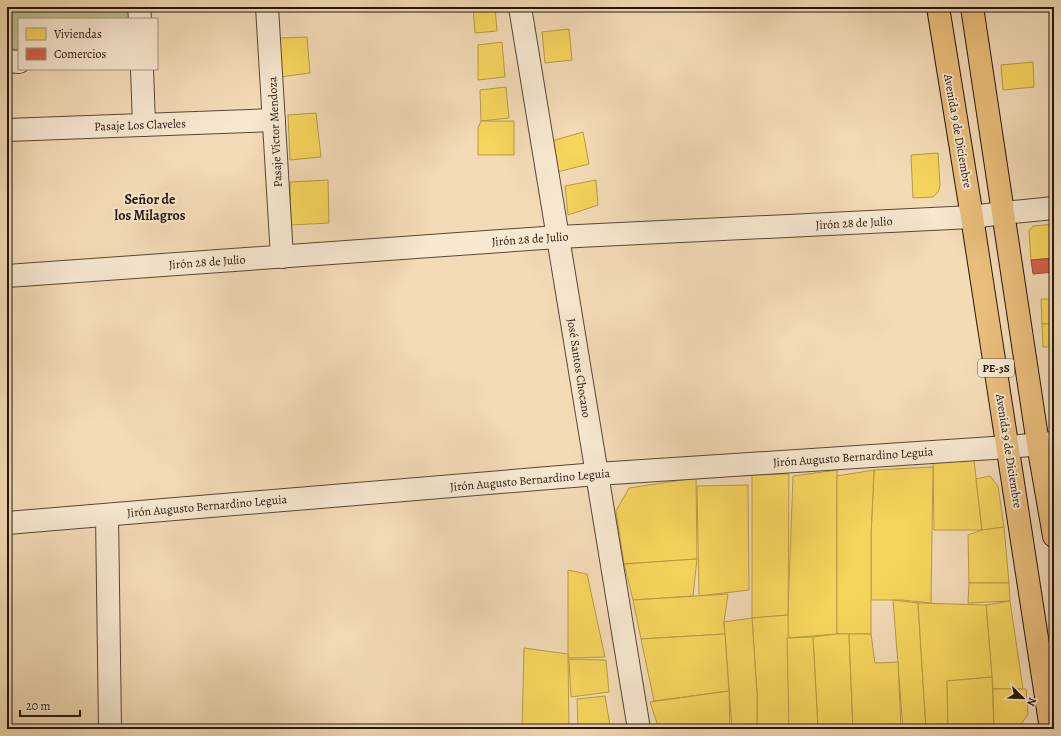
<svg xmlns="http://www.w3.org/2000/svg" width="1061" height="736" font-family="Alegreya,serif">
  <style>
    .green { fill: #bcc08d; stroke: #716a4e }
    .homes { fill: #f6d55c; stroke: #b89b45 }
    .shops { fill: #d6604d; stroke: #a14a3a }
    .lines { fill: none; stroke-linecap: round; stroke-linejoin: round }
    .minor-casing { stroke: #594639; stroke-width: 24 }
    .major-casing { stroke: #26150f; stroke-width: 24 }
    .minor { stroke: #f7e8d0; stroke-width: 22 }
    .major { stroke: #eabe7b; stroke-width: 22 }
    .labels { text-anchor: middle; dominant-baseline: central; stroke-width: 4; stroke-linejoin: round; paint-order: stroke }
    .shield { fill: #f7e8d0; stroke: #655449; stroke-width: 1 }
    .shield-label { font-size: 11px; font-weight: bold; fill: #26150f }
    .street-label { font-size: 12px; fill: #26150f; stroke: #f7e8d0 }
    .quarter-label { font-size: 14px; font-weight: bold; fill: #26150f; stroke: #f7e8d0 }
  </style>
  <rect width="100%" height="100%" fill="#f3dbb6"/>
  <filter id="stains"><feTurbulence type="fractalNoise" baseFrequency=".005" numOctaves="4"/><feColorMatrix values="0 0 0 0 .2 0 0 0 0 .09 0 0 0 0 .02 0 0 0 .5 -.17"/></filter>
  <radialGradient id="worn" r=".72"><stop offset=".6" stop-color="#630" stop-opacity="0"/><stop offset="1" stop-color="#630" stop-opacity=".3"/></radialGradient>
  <path class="green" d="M7,7H131L132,19H19V57L7,56Z"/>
  <g class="homes">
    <path d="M473,7H495L497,31L475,33Z"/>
    <path d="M569,29L572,60L545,63L542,32Z"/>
    <path d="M307,37L310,73L280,77L279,38Z"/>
    <path d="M502,42L505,77L478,80V45Z"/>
    <path d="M1033,62L1034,87L1003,90L1001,65Z"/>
    <path d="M506,87L509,118L481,121L480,90Z"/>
    <path d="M316,113L321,157L290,160L288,115Z"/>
    <path d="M481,121H514V155H478V128Z"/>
    <path d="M583,132L589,164L557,172L552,141Z"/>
    <path d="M938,153L940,186L938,192L933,197L913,198L911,155Z"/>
    <path d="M328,180L329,223L291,225L290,182Z"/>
    <path d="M596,180L598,205L568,215L565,186Z"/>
    <path d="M1054,224V258L1031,260L1029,231L1033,226Z"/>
    <path d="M1041,299H1054V324H1042Z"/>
    <path d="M1042,324H1054V347H1043Z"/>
    <path d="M974,460L982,530H934L933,463Z"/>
    <path d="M933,467L931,603L902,600H871V535L874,470Z"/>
    <path d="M837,470V634L787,638L793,476Z"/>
    <path d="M874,470L871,535V634H837V476Z"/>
    <path d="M789,474L788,615L752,618V475Z"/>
    <path d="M990,476L998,486L1004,527L982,530L976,479Z"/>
    <path d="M696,478L697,559L624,564L616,511L629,488Z"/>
    <path d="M748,485L749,590L699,596L697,486Z"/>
    <path d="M1004,527L1009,583H969L968,535L982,530Z"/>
    <path d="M697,559L693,596L633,600L624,564Z"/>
    <path d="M568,570L587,574L605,657L568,658Z"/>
    <path d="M969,583H1009L1010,601L968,603Z"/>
    <path d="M728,594L724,622L725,634L641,639L633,600Z"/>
    <path d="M893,600L918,603L926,729H903Z"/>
    <path d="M1010,601L1023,689H993L986,605Z"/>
    <path d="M918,603L986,605L992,677L947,681L948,729H926Z"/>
    <path d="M788,615L789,729H757V694L752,618Z"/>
    <path d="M752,618L757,694V729H732L724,622Z"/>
    <path d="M725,634L729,691L654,701L641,639Z"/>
    <path d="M837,634H849L853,729H818L813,637Z"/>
    <path d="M849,634H871L875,663L898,662L901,729H853Z"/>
    <path d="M813,637L818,729H789L787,638Z"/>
    <path d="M524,648L568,654L569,729H522Z"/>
    <path d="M569,659L606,660L609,692L571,697Z"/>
    <path d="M992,677L994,729H948L947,681Z"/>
    <path d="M993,689H1026L1028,714L1018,729H994Z"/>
    <path d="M729,691L730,729H659L650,702Z"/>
    <path d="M605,696L610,726L595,729H578L577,699Z"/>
  </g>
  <path class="shops" d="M1054,258V272L1033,274L1031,260Z"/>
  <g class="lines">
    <defs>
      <g id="minor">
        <path d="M139,7L140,19"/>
        <path d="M267,7L282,257"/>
        <path d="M520,7L639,729"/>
        <path d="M7,61L19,62"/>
        <path d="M142,69L144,125"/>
        <path d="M7,130L274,120"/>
        <path d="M7,276L558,237L972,217L1003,213L1054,208"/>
        <path d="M107,515L110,729"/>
        <path d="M7,523L597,474L1008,447L1054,443"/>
      </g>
      <g id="major">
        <path d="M938,7L972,217L1051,729"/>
        <path d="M972,7L1038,444L1054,536"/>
      </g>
    </defs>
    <use href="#minor" class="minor-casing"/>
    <use href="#major" class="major-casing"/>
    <use href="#minor" class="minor"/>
    <use href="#major" class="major"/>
  </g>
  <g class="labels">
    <rect class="shield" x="978" y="359" width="36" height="18" rx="3"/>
    <g class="shield-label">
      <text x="996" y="368">PE-3S</text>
    </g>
    <g class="street-label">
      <text transform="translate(140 125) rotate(-2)">Pasaje Los Claveles</text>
      <text transform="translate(958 131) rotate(80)">Avenida 9 de Diciembre</text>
      <text transform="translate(275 132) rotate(-93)">Pasaje Víctor Mendoza</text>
      <text transform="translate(854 223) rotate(-3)">Jirón 28 de Julio</text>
      <text transform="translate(530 239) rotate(-4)">Jirón 28 de Julio</text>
      <text transform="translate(207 262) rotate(-4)">Jirón 28 de Julio</text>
      <text transform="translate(579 368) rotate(81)">José Santos Chocano</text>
      <text transform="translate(1009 451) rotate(81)">Avenida 9 de Diciembre</text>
      <text transform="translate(853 457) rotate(-4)">Jirón Augusto Bernardino Leguia</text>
      <text transform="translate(530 480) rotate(-5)">Jirón Augusto Bernardino Leguia</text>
      <text transform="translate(207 506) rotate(-5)">Jirón Augusto Bernardino Leguia</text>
    </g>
    <g class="quarter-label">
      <text x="150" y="199">Señor de<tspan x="150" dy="16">los Milagros</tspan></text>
    </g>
  </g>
  <rect width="1061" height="736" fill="none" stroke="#f3dbb6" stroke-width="24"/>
  <rect x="8" y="8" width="1045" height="720" fill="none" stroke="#26150f" stroke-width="2"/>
  <rect x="12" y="12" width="1037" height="712" fill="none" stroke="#26150f"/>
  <rect x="18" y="18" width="140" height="52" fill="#f7e8d0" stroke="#a39483"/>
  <rect x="26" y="28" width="20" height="12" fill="#f6d55c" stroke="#a39483"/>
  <text x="54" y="38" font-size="12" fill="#26150f">Viviendas</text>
  <rect x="26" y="48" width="20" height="12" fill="#d6604d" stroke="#a39483"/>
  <text x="54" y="58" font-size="12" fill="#26150f">Comercios</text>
  <g transform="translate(1023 698) rotate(113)" stroke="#f7e8d0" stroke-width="3" paint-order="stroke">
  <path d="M0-3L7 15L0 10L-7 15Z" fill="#26150f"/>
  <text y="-6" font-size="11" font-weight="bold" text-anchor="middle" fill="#26150f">N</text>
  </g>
  <path d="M20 710v6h60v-6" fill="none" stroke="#26150f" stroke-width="2"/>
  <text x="26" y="710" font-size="12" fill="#26150f" stroke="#f7e8d0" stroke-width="3" paint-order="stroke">20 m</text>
  <rect width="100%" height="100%" filter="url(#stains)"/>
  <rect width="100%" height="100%" fill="url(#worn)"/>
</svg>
